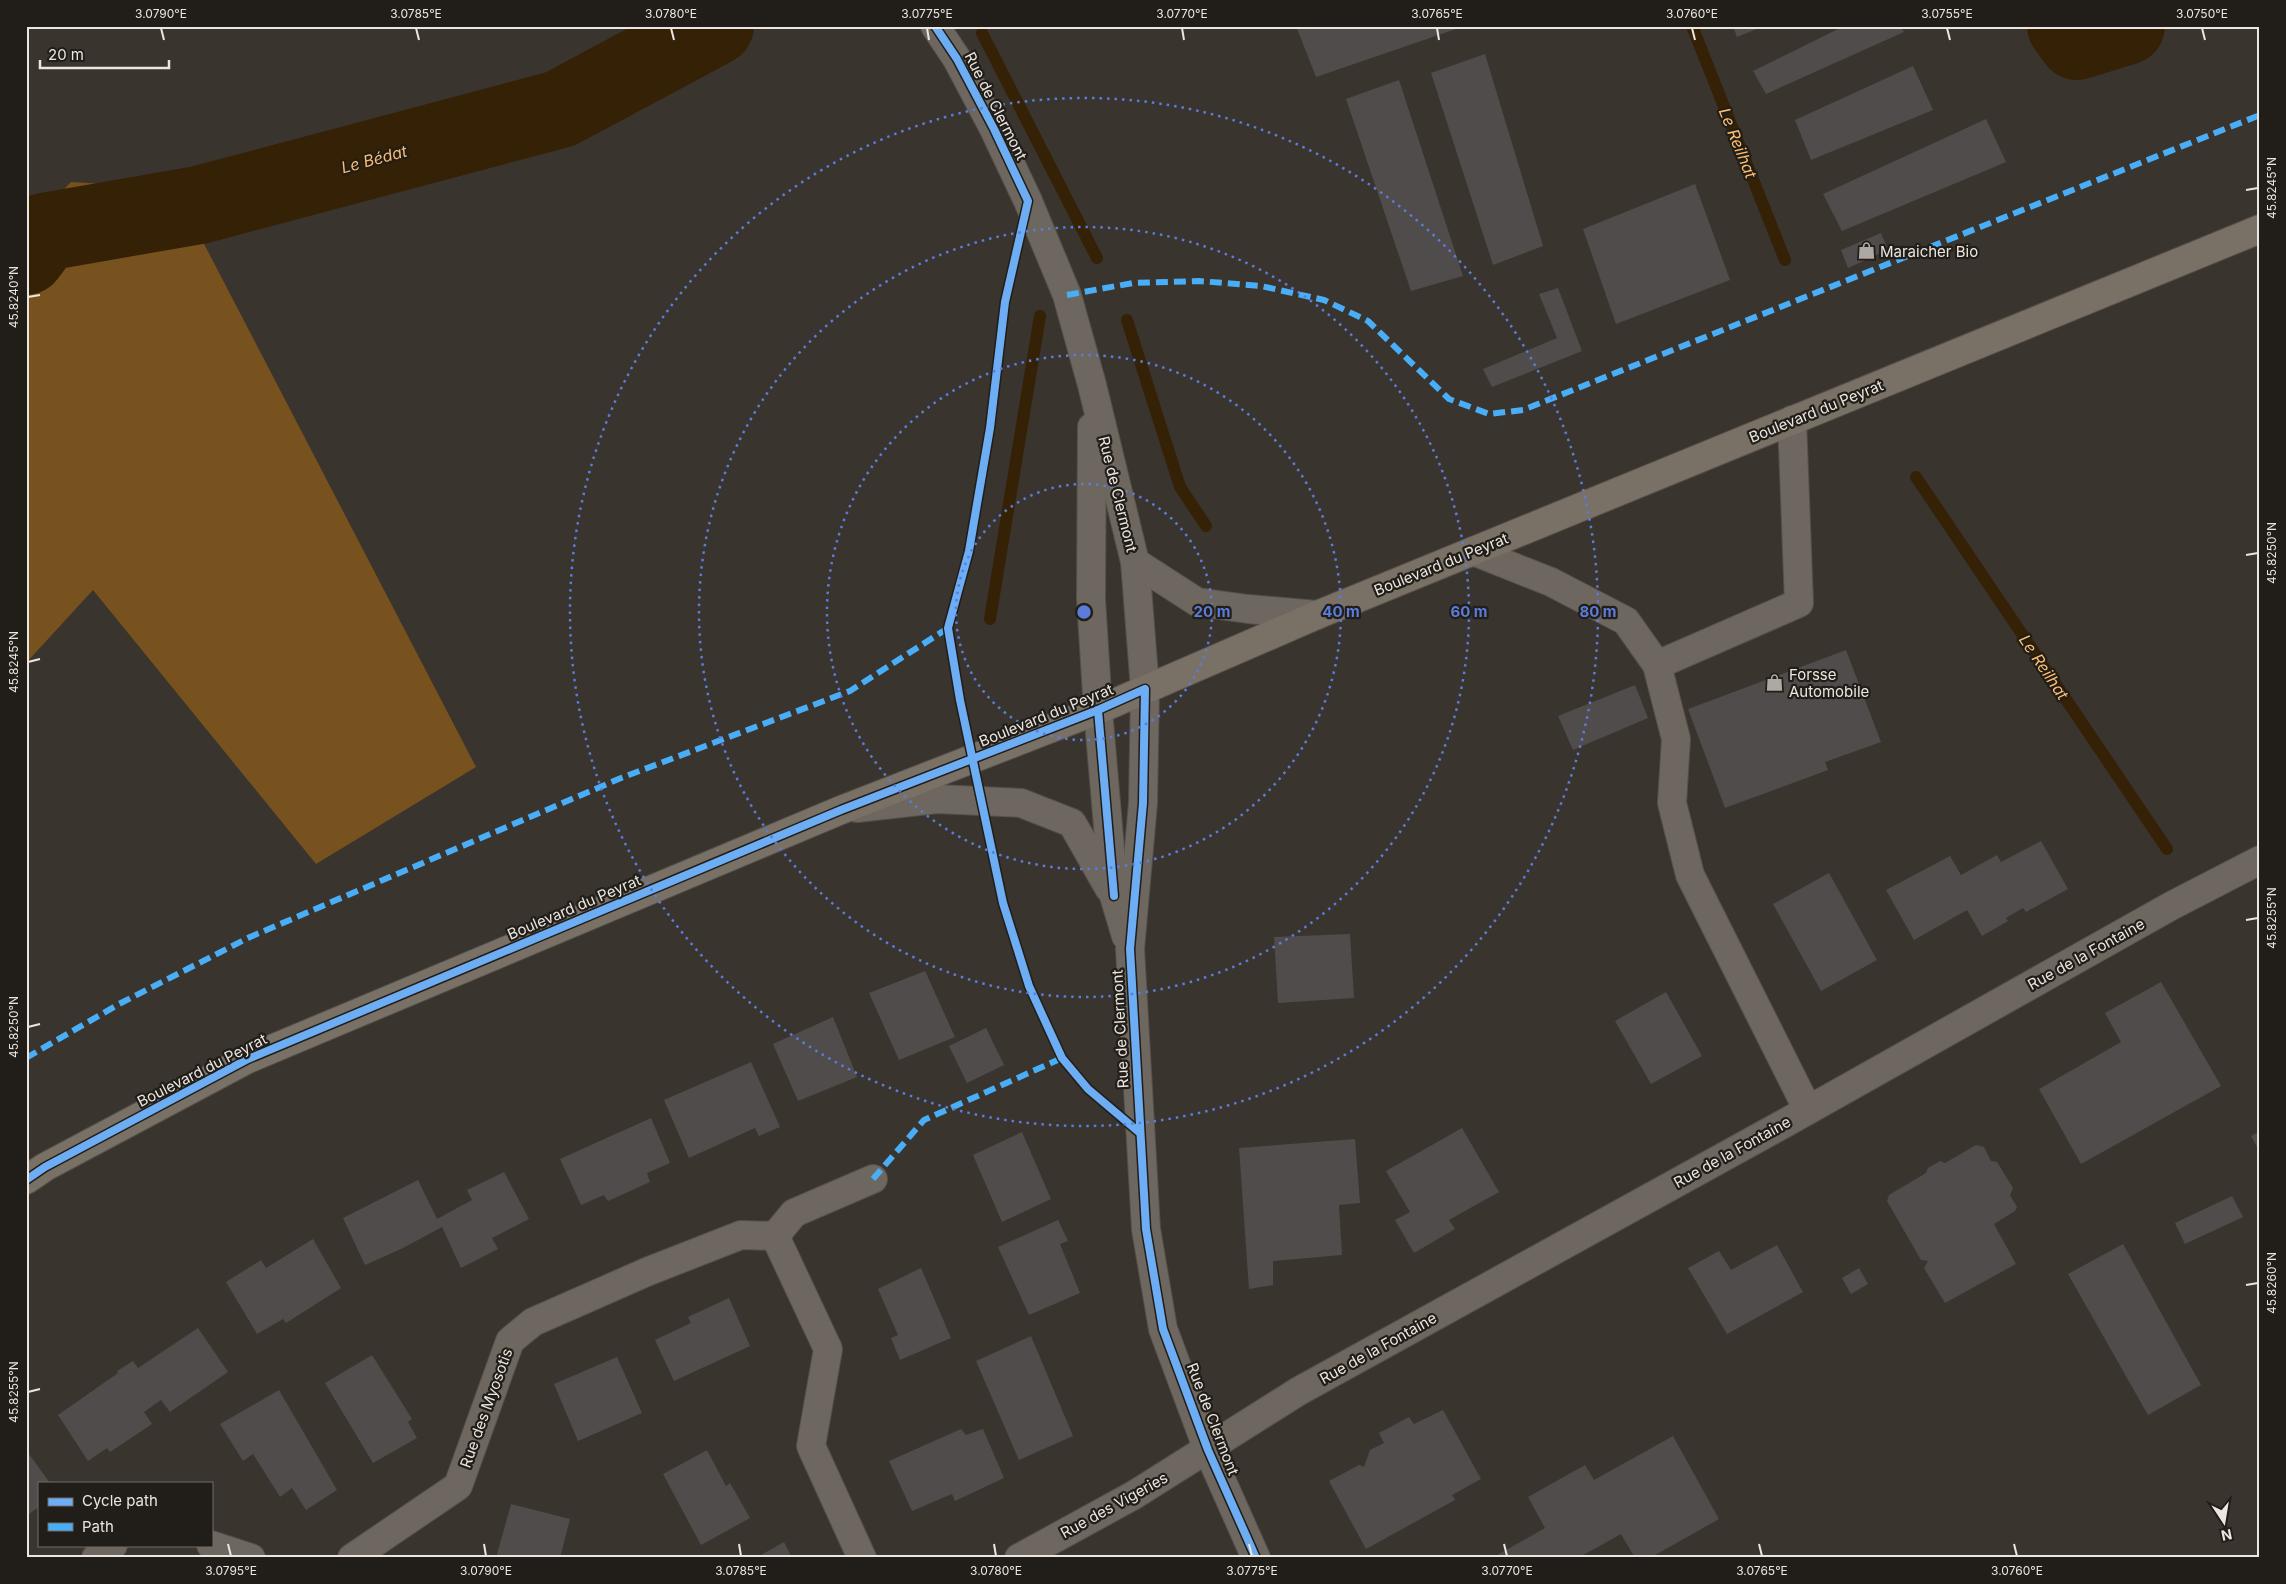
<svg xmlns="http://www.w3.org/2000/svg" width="2286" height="1584" font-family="Inter,sans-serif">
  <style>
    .forest { fill: #77511e }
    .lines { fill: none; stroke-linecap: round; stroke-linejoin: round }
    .stream { stroke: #352105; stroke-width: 12 }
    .river { stroke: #352105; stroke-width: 78 }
    .building { fill: #4f4c4b }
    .minor-casing { stroke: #56504b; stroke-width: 30 }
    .major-casing { stroke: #56504b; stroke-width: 30 }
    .minor { stroke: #6d675f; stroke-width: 28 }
    .major { stroke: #797066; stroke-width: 28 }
    .quiet { stroke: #49aef6; stroke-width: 6; stroke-dasharray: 12 6; stroke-linecap: butt }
    .cycleway-casing { stroke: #211d18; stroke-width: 11 }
    .cycleway { stroke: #6dadf4; stroke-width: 8 }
    .ticks { fill: none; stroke: #ece6e0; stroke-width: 2 }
    .ring { fill: none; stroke: #5b7cda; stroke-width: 2.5; stroke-dasharray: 2.5 5 }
    .labels { text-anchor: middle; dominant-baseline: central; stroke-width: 4.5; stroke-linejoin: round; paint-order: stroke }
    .street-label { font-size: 15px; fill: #ece6e0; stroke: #211d18 }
    .poi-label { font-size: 15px; fill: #ece6e0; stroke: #211d18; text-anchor: start }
    .water-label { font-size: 16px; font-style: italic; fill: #ffbe6e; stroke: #211d18 }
    .centre { fill: #5b7cda; stroke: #211d18; stroke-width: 2.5 }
    .ring-label { font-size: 15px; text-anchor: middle; font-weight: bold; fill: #5b7cda; stroke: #211d18; stroke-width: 4.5; stroke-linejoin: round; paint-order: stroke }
    .neatline { fill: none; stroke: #ece6e0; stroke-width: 2 }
    .ticks-label { font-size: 12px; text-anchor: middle; fill: #ece6e0 }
  </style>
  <rect width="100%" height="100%" fill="#3a342e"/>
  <path class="forest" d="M71,182L175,188L476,767L316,864L93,590L26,663V228Z"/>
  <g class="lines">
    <g class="stream">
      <path d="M1692,26L1785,260"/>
      <path d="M982,33L1097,258"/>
      <path d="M1127,320L1180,487L1206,526"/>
      <path d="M1916,477L2167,849"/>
      <path d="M990,619L1040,316"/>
    </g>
    <g class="river">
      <path d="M2066,26L2077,41L2126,26"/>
      <path d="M26,256L44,232L199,205L560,109L715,26"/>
    </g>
  </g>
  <g class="building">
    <path d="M1296,26H1462V27L1316,77Z"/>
    <path d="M1733,26H1764L1737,37Z"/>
    <path d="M1844,26H1901L1904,32L1766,94L1753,71Z"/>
    <path d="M1485,54L1543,246L1493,265L1431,73Z"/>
    <path d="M1913,66L1933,110L1811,160L1795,120Z"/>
    <path d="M1399,80L1463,276L1411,291L1346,99Z"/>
    <path d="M1986,119L2006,162L1842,231L1823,194Z"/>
    <path d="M1695,184L1730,280L1616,324L1583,229Z"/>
    <path d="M1881,233L1888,250L1848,268L1841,250Z"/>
    <path d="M1558,288L1582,351L1492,387L1483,369L1557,338L1539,294Z"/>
    <path d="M1846,650L1881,742L1825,762L1828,770L1725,808L1688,709Z"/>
    <path d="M1635,685L1648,718L1573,750L1558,716Z"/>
    <path d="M2041,841L2068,889L2026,912L2023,908L2006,918L2008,921L1982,936L1967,910L1914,940L1886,890L1950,856L1961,875L1997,855L2001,862Z"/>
    <path d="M1829,873L1877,960L1821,991L1773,904Z"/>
    <path d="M1350,934L1354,998L1278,1003L1274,937Z"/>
    <path d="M925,971L955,1037L899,1060L869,993Z"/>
    <path d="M2161,982L2221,1086L2081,1164L2039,1089L2121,1042L2105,1013Z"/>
    <path d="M1666,992L1702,1056L1651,1084L1615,1021Z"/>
    <path d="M833,1017L857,1077L798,1101L773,1044Z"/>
    <path d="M986,1028L1004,1065L967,1083L949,1046Z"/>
    <path d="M751,1062L780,1127L759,1136L755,1128L689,1158L664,1100Z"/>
    <path d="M651,1118L670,1163L647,1173L650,1182L608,1201L604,1195L581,1205L560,1159Z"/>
    <path d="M1462,1128L1499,1192L1449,1220L1455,1229L1414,1253L1395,1220L1410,1212L1386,1171Z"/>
    <path d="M2260,1131V1152L2251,1136Z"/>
    <path d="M1022,1132L1051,1199L1002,1222L973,1155Z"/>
    <path d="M1355,1139L1360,1203L1339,1205L1342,1255L1273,1261V1285L1249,1289L1239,1148Z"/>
    <path d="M1976,1145L1984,1147L1991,1161L1997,1162L2013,1188L2010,1195L2017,1207L2015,1211L1994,1224L2016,1264L1945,1303L1924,1268L1928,1261L1921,1260L1887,1201L1889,1195L1926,1173L1928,1168L1940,1161L1945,1163Z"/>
    <path d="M504,1172L529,1219L492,1238L498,1249L461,1268L442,1227L401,1249L365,1265L343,1218L418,1180L437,1219L472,1200L467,1190Z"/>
    <path d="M2232,1196L2243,1217L2185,1244L2175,1223Z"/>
    <path d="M1058,1220L1068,1241L1060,1244L1080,1293L1029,1315L998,1247Z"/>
    <path d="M313,1239L341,1288L286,1323L283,1319L257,1334L226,1282L261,1260L266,1268Z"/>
    <path d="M2123,1244L2201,1385L2148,1415L2068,1274Z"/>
    <path d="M1777,1245L1803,1292L1727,1334L1688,1268L1719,1251L1731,1270Z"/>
    <path d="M921,1268L951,1338L900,1360L891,1338L898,1335L878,1289Z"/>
    <path d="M1859,1268L1868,1284L1851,1294L1842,1278Z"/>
    <path d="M729,1298L750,1346L674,1381L655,1340L691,1323L688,1317Z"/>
    <path d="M198,1328L228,1372L170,1412L161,1400L144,1412L152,1424L110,1452L107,1448L88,1461L58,1415L118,1373L117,1371L133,1361L138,1368Z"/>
    <path d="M1031,1336L1073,1436L1019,1460L976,1361Z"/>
    <path d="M372,1355L412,1419L408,1422L417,1438L373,1463L325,1383Z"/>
    <path d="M617,1357L642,1413L578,1441L554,1384Z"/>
    <path d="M279,1390L337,1490L306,1510L292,1488L280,1497L253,1454L243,1461L220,1424Z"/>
    <path d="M1443,1410L1481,1479L1452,1495L1455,1500L1366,1549L1329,1481L1359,1465L1364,1467L1370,1450L1384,1443L1379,1433L1409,1417L1414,1424Z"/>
    <path d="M961,1429L966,1435L983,1429L1004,1478L955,1501L952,1494L912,1511L889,1461Z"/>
    <path d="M1673,1436L1719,1519L1650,1558H1635L1621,1534L1578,1558H1492L1545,1528L1528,1497L1585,1465L1594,1480Z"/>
    <path d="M26,1450L50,1483H39V1507L26,1516Z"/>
    <path d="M707,1450L726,1486L730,1483L750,1518L701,1545L663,1474Z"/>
    <path d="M511,1504L570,1519L560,1558H496Z"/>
    <path d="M784,1542L792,1558H756Z"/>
  </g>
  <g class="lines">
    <defs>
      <g id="minor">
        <path d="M935,26L957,59L994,129L1028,201L1067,295L1092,385L1135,562L1145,689L1143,803L1130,949L1146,1229L1163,1329L1208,1450L1256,1558"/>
        <path d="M1092,427L1091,599L1098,710L1114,896L1126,936"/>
        <path d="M1473,551L1551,582L1626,621L1657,665L1676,739L1672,803L1690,875L1808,1110"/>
        <path d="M1135,562L1197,602L1248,609L1317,615"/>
        <path d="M1657,665L1799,603L1792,420"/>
        <path d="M857,808L937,799L1021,803L1072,823L1109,888"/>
        <path d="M775,1236L794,1213L873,1179"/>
        <path d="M211,1545L251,1558"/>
        <path d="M96,1558L113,1545"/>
        <path d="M352,1558L458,1486L510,1341L533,1322L649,1271L741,1235L775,1236L828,1349L811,1446L862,1558"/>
        <path d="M1019,1558L1134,1495L1299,1391L1785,1123L2171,906L2260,860"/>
      </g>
      <path id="major" d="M26,1180L45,1167L248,1059L841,810L1098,710L1317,615L2260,229"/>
    </defs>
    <use href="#minor" class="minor-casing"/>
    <use href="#major" class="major-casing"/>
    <use href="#minor" class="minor"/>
    <use href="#major" class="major"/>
    <g class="quiet">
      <path d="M1067,295L1133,283L1199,281L1261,286L1324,300L1368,321L1449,399L1489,414L1523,410L2260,115"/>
      <path d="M26,1058L119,1004L250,937L621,778L850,691L948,628"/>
      <path d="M873,1179L924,1120L1062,1058"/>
    </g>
    <defs>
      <g id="cycleway">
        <path d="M935,26L957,59L994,129L1028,201L1005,302L990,428L969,551L948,628L960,700L1003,903L1029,986L1062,1058L1088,1089L1140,1133"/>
        <path d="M1098,710L1114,896"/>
        <path d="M26,1180L45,1167L248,1059L841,810L1098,710L1145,689L1143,803L1130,949L1146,1229L1163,1329L1208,1450L1256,1558"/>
      </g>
    </defs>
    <use href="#cycleway" class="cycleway-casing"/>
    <use href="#cycleway" class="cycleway"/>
  </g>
  <path class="ticks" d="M161,28L164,40M416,28L419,40M671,28L674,40M927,28L929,40M1182,28L1184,40M1437,28L1439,40M1692,28L1695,40M1947,28L1950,40M2202,28L2205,40M2246,190L2258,188M28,297L40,295M2246,555L2258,553M28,662L40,659M2246,920L2258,918M28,1027L40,1024M2246,1285L2258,1283M28,1392L40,1389M228,1544L231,1556M484,1544L486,1556M739,1544L741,1556M994,1544L996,1556M1249,1544L1252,1556M1504,1544L1507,1556M1759,1544L1762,1556M2014,1544L2017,1556"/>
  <g class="ring">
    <circle cx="1084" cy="612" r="128"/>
    <circle cx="1084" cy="612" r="257"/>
    <circle cx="1084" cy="612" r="385"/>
    <circle cx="1084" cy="612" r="514"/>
  </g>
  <defs>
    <symbol id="shop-bare" viewBox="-9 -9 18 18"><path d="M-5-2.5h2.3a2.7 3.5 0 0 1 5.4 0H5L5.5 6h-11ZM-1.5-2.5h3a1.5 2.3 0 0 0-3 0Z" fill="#aea8a2" stroke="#211d18" stroke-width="2.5" paint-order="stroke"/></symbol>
  </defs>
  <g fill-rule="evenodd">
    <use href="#shop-bare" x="1854" y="238" width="25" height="25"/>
    <use href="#shop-bare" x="1762" y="670" width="25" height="25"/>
  </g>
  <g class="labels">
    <g class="street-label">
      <text transform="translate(996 106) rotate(63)">Rue de Clermont</text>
      <text transform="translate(1816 411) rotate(-22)">Boulevard du Peyrat</text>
      <text transform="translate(1118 494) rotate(76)">Rue de Clermont</text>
      <text transform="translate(1441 564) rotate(-22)">Boulevard du Peyrat</text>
      <text transform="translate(1046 715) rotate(-22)">Boulevard du Peyrat</text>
      <text transform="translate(574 907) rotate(-23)">Boulevard du Peyrat</text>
      <text transform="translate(2086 954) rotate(-29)">Rue de la Fontaine</text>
      <text transform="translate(1120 1029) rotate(-93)">Rue de Clermont</text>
      <text transform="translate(202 1070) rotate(-27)">Boulevard du Peyrat</text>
      <text transform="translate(1732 1152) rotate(-29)">Rue de la Fontaine</text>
      <text transform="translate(1378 1348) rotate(-29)">Rue de la Fontaine</text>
      <text transform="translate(486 1408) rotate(-70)">Rue des Myosotis</text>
      <text transform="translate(1213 1419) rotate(69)">Rue de Clermont</text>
      <text transform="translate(1114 1505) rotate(-29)">Rue des Vigeries</text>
    </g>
    <g class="poi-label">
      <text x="1880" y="251">Maraicher Bio</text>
      <text x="1789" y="674">Forsse<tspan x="1789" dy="17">Automobile</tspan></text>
    </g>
    <g class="water-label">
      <text transform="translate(1738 143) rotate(68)">Le Reilhat</text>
      <text transform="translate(374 159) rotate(-15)">Le Bédat</text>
      <text transform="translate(2044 667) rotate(56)">Le Reilhat</text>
    </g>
  </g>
  <circle cx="1084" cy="612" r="8" class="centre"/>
  <g class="ring-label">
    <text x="1212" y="617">20 m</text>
    <text x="1341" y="617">40 m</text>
    <text x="1469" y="617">60 m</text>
    <text x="1598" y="617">80 m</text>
  </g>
  <rect width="2286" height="1584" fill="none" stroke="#211d18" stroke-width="55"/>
  <rect x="38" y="1482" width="175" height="65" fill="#211d18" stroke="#726d68"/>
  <rect x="48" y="1498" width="25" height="8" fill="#6dadf4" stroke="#726d68"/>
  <text x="82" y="1506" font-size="15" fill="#ece6e0">Cycle path</text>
  <rect x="48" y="1523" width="25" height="8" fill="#49aef6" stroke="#726d68"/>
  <text x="82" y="1532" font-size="15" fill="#ece6e0">Path</text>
  <g transform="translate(2224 1522) rotate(168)" stroke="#211d18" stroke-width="4" paint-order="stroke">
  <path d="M0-4L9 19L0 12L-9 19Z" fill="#ece6e0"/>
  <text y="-8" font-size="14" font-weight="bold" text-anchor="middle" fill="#ece6e0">N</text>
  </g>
  <path d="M40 60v8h129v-8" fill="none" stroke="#ece6e0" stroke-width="2.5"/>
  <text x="48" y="60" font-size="15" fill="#ece6e0" stroke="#211d18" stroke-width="4" paint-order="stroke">20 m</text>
  <rect x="28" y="28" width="2230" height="1528" class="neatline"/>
  <g class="ticks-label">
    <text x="161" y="18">3.0790°E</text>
    <text x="416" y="18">3.0785°E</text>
    <text x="671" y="18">3.0780°E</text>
    <text x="927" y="18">3.0775°E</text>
    <text x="1182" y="18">3.0770°E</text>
    <text x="1437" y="18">3.0765°E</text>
    <text x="1692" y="18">3.0760°E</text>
    <text x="1947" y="18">3.0755°E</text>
    <text x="2202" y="18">3.0750°E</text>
    <text transform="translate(2272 188) rotate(-90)" y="4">45.8245°N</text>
    <text transform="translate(14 297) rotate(-90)" y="4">45.8240°N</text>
    <text transform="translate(2272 553) rotate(-90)" y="4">45.8250°N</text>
    <text transform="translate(14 662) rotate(-90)" y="4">45.8245°N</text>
    <text transform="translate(2272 918) rotate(-90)" y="4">45.8255°N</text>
    <text transform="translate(14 1027) rotate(-90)" y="4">45.8250°N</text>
    <text transform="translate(2272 1283) rotate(-90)" y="4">45.8260°N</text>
    <text transform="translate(14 1392) rotate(-90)" y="4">45.8255°N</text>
    <text x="231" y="1575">3.0795°E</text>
    <text x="486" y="1575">3.0790°E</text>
    <text x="741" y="1575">3.0785°E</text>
    <text x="996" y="1575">3.0780°E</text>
    <text x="1252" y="1575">3.0775°E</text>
    <text x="1507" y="1575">3.0770°E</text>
    <text x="1762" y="1575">3.0765°E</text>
    <text x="2017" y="1575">3.0760°E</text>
  </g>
</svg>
